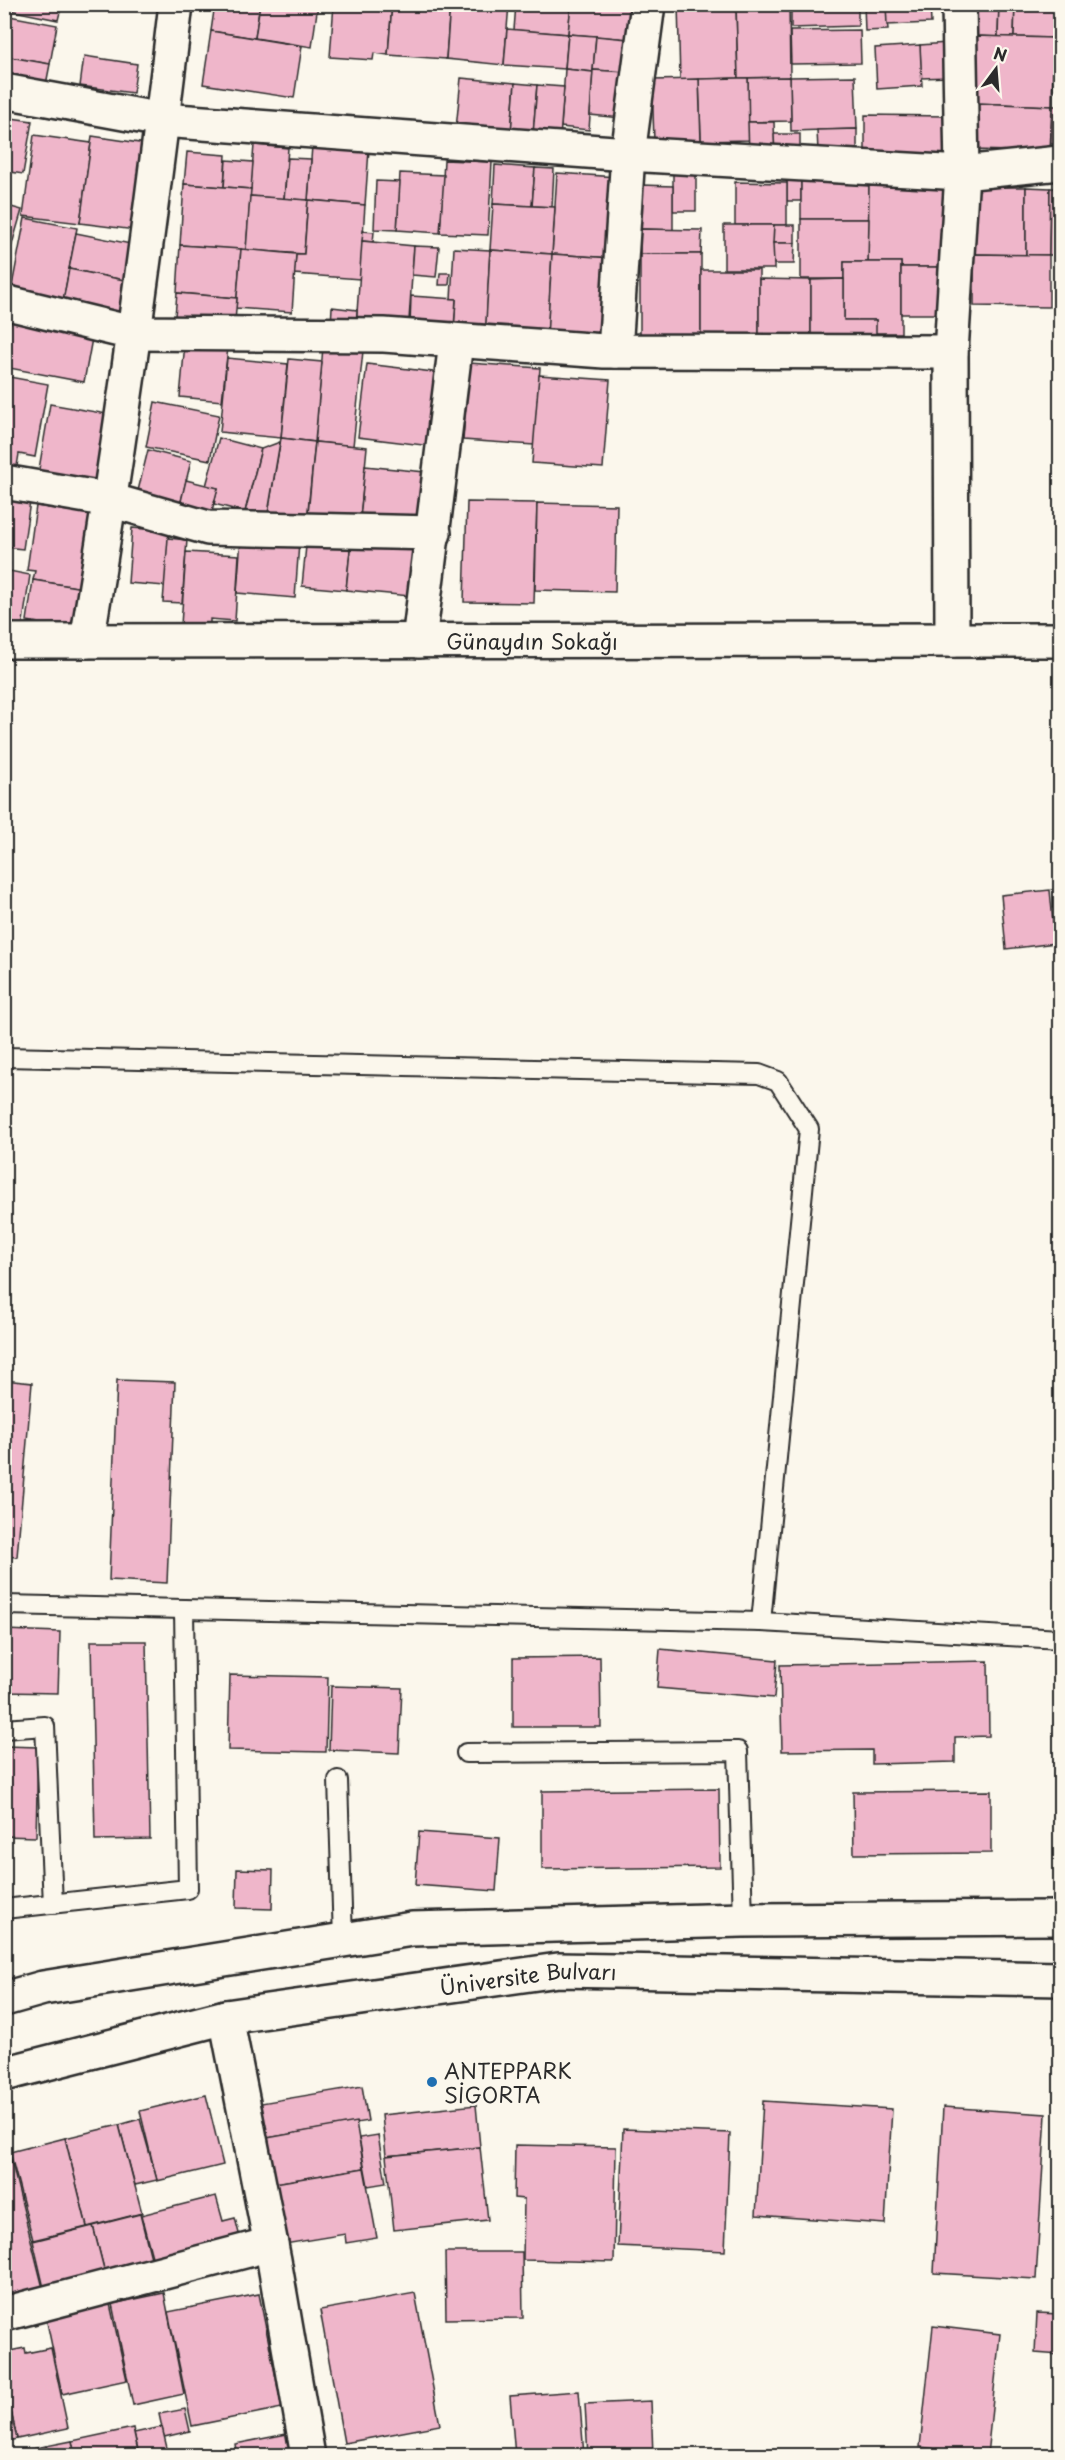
<svg xmlns="http://www.w3.org/2000/svg" width="1065" height="2460" font-family="'Playpen Sans',sans-serif">
  <style>
    .building { fill: #efb6ca; stroke: #2b2b2b; stroke-width: 1.5 }
    .lines { fill: none; stroke-linecap: round; stroke-linejoin: round }
    .lane-casing { stroke: #2b2b2b; stroke-width: 22 }
    .street-casing { stroke: #2b2b2b; stroke-width: 38 }
    .secondary-casing { stroke: #2b2b2b; stroke-width: 38 }
    .primary-casing { stroke: #2b2b2b; stroke-width: 38 }
    .lane { stroke: #fbf7ec; stroke-width: 18 }
    .street { stroke: #fbf7ec; stroke-width: 33 }
    .secondary { stroke: #fbf7ec; stroke-width: 33 }
    .primary { stroke: #fbf7ec; stroke-width: 33 }
    .poi-dot { fill: #1f6fb2; stroke: #fbf7ec; stroke-width: 2 }
    .labels { text-anchor: middle; dominant-baseline: central; stroke-width: 4.5; stroke-linejoin: round; paint-order: stroke }
    .street-label { font-size: 21px; fill: #2b2b2b; stroke: #fbf7ec }
    .poi-label { font-size: 21px; fill: #2b2b2b; stroke: #fbf7ec; text-anchor: start }
  </style>
  <rect width="100%" height="100%" fill="#fbf7ec"/>
  <filter id="ink" filterUnits="userSpaceOnUse"><feTurbulence type="fractalNoise" baseFrequency=".0167" numOctaves="2"/><feDisplacementMap in="SourceGraphic" scale="12" xChannelSelector="R" yChannelSelector="G"/><feConvolveMatrix kernelMatrix="1 2 1 2 8 2 1 2 1" color-interpolation-filters="sRGB"/></filter>
  <g filter="url(#ink)">
    <g class="building">
      <path d="M4,4H62L58,20L4,9Z"/>
      <path d="M215,4H260L255,38L211,31Z"/>
      <path d="M260,4H318L312,47L255,38Z"/>
      <path d="M334,4H392L388,55L374,53L373,60L330,57Z"/>
      <path d="M392,4H450L446,59L388,55Z"/>
      <path d="M450,4H509L504,65L446,59Z"/>
      <path d="M516,4H571L568,34L514,30Z"/>
      <path d="M571,4H631L628,39L568,34Z"/>
      <path d="M678,4H736L738,78L680,80Z"/>
      <path d="M736,4H789L790,77L738,78Z"/>
      <path d="M791,4H858V26L791,28Z"/>
      <path d="M864,4H886L888,30L865,31Z"/>
      <path d="M886,4H930L931,23L887,25Z"/>
      <path d="M976,4H999L998,37L975,36Z"/>
      <path d="M999,4H1015L1014,37H998Z"/>
      <path d="M1015,4H1055L1054,38L1014,37Z"/>
      <path d="M1059,4H1060V91H1055Z"/>
      <path d="M4,15L57,25L50,64L4,56Z"/>
      <path d="M507,29L568,34L565,69L504,65Z"/>
      <path d="M860,30L861,63L791,64L790,31Z"/>
      <path d="M211,31L302,46L294,98L203,84Z"/>
      <path d="M568,34L596,36L593,72L565,69Z"/>
      <path d="M596,36L628,39L626,72L593,70Z"/>
      <path d="M975,36L1054,38L1052,106L973,103Z"/>
      <path d="M947,43L949,77L921,78L920,45Z"/>
      <path d="M920,45L922,86L877,89L875,48Z"/>
      <path d="M4,56L50,64L44,95L4,87Z"/>
      <path d="M84,56L137,64L133,93L80,86Z"/>
      <path d="M565,69L593,72L589,130L561,127Z"/>
      <path d="M593,70L626,72L622,118L590,115Z"/>
      <path d="M855,76L857,129L791,131L790,77Z"/>
      <path d="M790,77L791,121L748,122V78Z"/>
      <path d="M461,78L515,83L511,133L456,129Z"/>
      <path d="M738,78H748L749,140L701,141L699,79Z"/>
      <path d="M699,79L701,141L654,142L652,80Z"/>
      <path d="M515,83L537,85L533,135L511,133Z"/>
      <path d="M537,85L564,87L560,138L533,135Z"/>
      <path d="M973,103L1052,106L1050,152L972,150Z"/>
      <path d="M1052,106H1060V144H1051Z"/>
      <path d="M865,115L948,116V164H865Z"/>
      <path d="M4,117L32,121L23,174L4,171Z"/>
      <path d="M748,122H774L775,156H749Z"/>
      <path d="M857,129V150L818,151L817,130Z"/>
      <path d="M774,134H800V155L775,156Z"/>
      <path d="M34,135L91,143L80,223L23,216Z"/>
      <path d="M92,136L146,144L135,230L80,223Z"/>
      <path d="M254,145L288,148L284,199L250,196Z"/>
      <path d="M312,146L369,150L365,205L308,200Z"/>
      <path d="M187,152L226,155L224,187L184,184Z"/>
      <path d="M288,158L311,159L308,200L284,199Z"/>
      <path d="M226,160L253,162L251,189L224,187Z"/>
      <path d="M444,160L492,162L488,235L440,233Z"/>
      <path d="M495,165L535,168L532,206L493,204Z"/>
      <path d="M673,167L696,168V211H673Z"/>
      <path d="M535,168L554,169L552,207L532,206Z"/>
      <rect x="787" y="170" width="14" height="31"/>
      <path d="M400,173L444,175L440,233L397,230Z"/>
      <path d="M557,173L617,177L612,258L552,254Z"/>
      <rect x="801" y="179" width="68" height="40"/>
      <path d="M376,181L400,182L397,230L374,229Z"/>
      <path d="M735,182L787,183V225H735Z"/>
      <path d="M184,184L251,189L246,250L180,245Z"/>
      <path d="M641,185L673,186V230L640,229Z"/>
      <path d="M869,186L943,187V267H901V262H868Z"/>
      <path d="M974,187H1026V255L974,254Z"/>
      <path d="M1026,187L1050,188L1049,255H1026Z"/>
      <path d="M1050,188H1060V255H1049Z"/>
      <path d="M250,196L308,200L304,254L246,250Z"/>
      <path d="M308,200L365,205L360,279L294,274L296,254H304Z"/>
      <path d="M493,204L555,207L552,254L490,250Z"/>
      <path d="M4,205L22,210L4,272Z"/>
      <path d="M25,218L77,228L63,301L11,291Z"/>
      <path d="M801,219H869L868,262H844V279H801Z"/>
      <rect x="724" y="225" width="50" height="44"/>
      <path d="M774,225H795V243H773Z"/>
      <path d="M640,229L702,230L701,254H640Z"/>
      <path d="M363,231L374,232L373,242L362,241Z"/>
      <path d="M76,233L141,246L134,282L69,269Z"/>
      <path d="M362,241L414,246L409,320L356,327Z"/>
      <path d="M773,243H795L794,264H774Z"/>
      <path d="M180,245L241,249L237,298L177,293Z"/>
      <path d="M414,246L439,247L436,277L412,275Z"/>
      <path d="M454,248L490,250L486,330L454,328L456,299H451Z"/>
      <path d="M241,249L296,254L292,312L236,308Z"/>
      <path d="M490,250L552,254L547,344L485,340Z"/>
      <path d="M552,254L612,258L607,341L547,337Z"/>
      <path d="M640,254H701V346L640,345Z"/>
      <path d="M974,254L1049,255V307L974,306Z"/>
      <path d="M844,262H901V333H875L876,320H844Z"/>
      <rect x="901" y="267" width="42" height="47"/>
      <path d="M69,269L134,282L125,325L61,312Z"/>
      <rect x="701" y="270" width="58" height="76"/>
      <path d="M440,273H450L449,285H439Z"/>
      <path d="M759,279L811,280V347L759,346Z"/>
      <path d="M844,279V320H876V347H811V280Z"/>
      <path d="M177,293L237,298L235,321L175,316Z"/>
      <path d="M411,296L456,299L454,328L410,326Z"/>
      <path d="M332,307L357,310L356,327L331,325Z"/>
      <path d="M11,318L93,333L84,382L4,367Z"/>
      <path d="M185,343L228,347L222,401L180,397Z"/>
      <path d="M323,347L363,351L353,446L315,442Z"/>
      <path d="M227,358L288,364L281,438L220,432Z"/>
      <path d="M289,359L322,362L315,442L281,438Z"/>
      <path d="M469,363L540,368L534,445L463,440Z"/>
      <path d="M367,364L441,373L431,446L358,437Z"/>
      <path d="M539,375L610,380L603,468L532,463Z"/>
      <path d="M4,376L48,384L35,457L19,454L17,466L4,464Z"/>
      <path d="M155,402L219,415L210,460L146,447Z"/>
      <path d="M50,404L113,415L100,491L37,481Z"/>
      <path d="M219,438L261,449L245,512L214,504L218,488L206,486Z"/>
      <path d="M281,438L315,442L307,520L267,519Z"/>
      <path d="M280,442L267,519L245,512L261,449Z"/>
      <path d="M315,442L367,447L360,519L308,514Z"/>
      <path d="M148,450L191,461L178,514L135,503Z"/>
      <path d="M365,466L425,472L420,525L360,519Z"/>
      <path d="M186,480L218,488L209,522L178,514Z"/>
      <path d="M4,484L32,488L23,549L4,547Z"/>
      <path d="M467,502L537,503L534,603L464,602Z"/>
      <path d="M537,503L617,505L615,592L535,590Z"/>
      <path d="M36,506L95,515L83,588L33,580L35,571L27,570Z"/>
      <path d="M132,528L169,531L165,586L128,583Z"/>
      <path d="M307,536L351,541L346,590L302,586Z"/>
      <path d="M168,538L187,540L182,603L163,602Z"/>
      <path d="M241,538L299,543L295,598L237,593Z"/>
      <path d="M351,541L415,547L410,596L346,590Z"/>
      <path d="M186,552L239,555L235,621L210,619V627L181,625Z"/>
      <path d="M4,562L10,563L9,571L30,575L21,635L4,633Z"/>
      <path d="M33,580L83,588L77,629L27,621Z"/>
      <path d="M1050,890L1055,943L1006,949L1001,895Z"/>
      <path d="M4,1380L32,1383L17,1557L4,1556Z"/>
      <path d="M117,1380L175,1382L167,1583L109,1580Z"/>
      <path d="M4,1630L60,1632L58,1693L4,1692Z"/>
      <path d="M91,1641H146L150,1839L95,1840Z"/>
      <path d="M660,1649L777,1660L774,1698L657,1688Z"/>
      <path d="M600,1657L601,1727H513V1658Z"/>
      <path d="M988,1661L989,1736L955,1737V1762L872,1764V1750L782,1751L780,1665Z"/>
      <path d="M230,1675L328,1677L326,1752L228,1750Z"/>
      <path d="M331,1686L402,1688L399,1753L329,1750Z"/>
      <path d="M4,1746L38,1747L36,1837L4,1836Z"/>
      <path d="M719,1789L720,1867L542,1869V1791Z"/>
      <path d="M991,1791V1853L854,1854L853,1792Z"/>
      <path d="M419,1832L500,1838L496,1891L415,1885Z"/>
      <path d="M237,1869L273,1870L272,1909L236,1908Z"/>
      <path d="M362,2086L368,2121L267,2138L261,2103Z"/>
      <path d="M206,2095L223,2165L157,2181L140,2111Z"/>
      <path d="M763,2101L892,2109L885,2224L756,2215Z"/>
      <path d="M476,2105L480,2147L386,2156L382,2115Z"/>
      <path d="M943,2107L1046,2114L1036,2279L934,2273Z"/>
      <path d="M140,2119L157,2180L135,2185L119,2125Z"/>
      <path d="M356,2122L364,2168L275,2183L267,2138Z"/>
      <path d="M119,2125L142,2213L87,2227L65,2138Z"/>
      <path d="M623,2129L730,2133L725,2251L618,2246Z"/>
      <path d="M378,2135L386,2183L368,2186L359,2138Z"/>
      <path d="M65,2138L87,2227L33,2240L10,2152Z"/>
      <path d="M515,2145L616,2147L614,2262L523,2260L524,2199L514,2198Z"/>
      <path d="M480,2147L488,2220L394,2230L386,2156Z"/>
      <path d="M11,2160L43,2288L4,2305V2162Z"/>
      <path d="M364,2168L377,2238L346,2243L345,2234L285,2244L275,2183Z"/>
      <path d="M216,2196L223,2221L235,2218L243,2249L156,2272L141,2215Z"/>
      <path d="M140,2214L152,2262L105,2273L93,2226Z"/>
      <path d="M93,2226L105,2273L44,2288L33,2241Z"/>
      <path d="M445,2252H522L523,2318L446,2319Z"/>
      <path d="M164,2293L184,2394L133,2405L112,2304Z"/>
      <path d="M415,2293L440,2425L344,2443L320,2310Z"/>
      <path d="M259,2294L282,2408L192,2426L168,2312Z"/>
      <path d="M108,2295L127,2380L62,2394L44,2308Z"/>
      <path d="M1037,2313L1060,2314V2355L1035,2353Z"/>
      <path d="M933,2326L1000,2334L987,2455L920,2447Z"/>
      <path d="M25,2348L26,2353L51,2348L68,2428L17,2439L4,2379V2352Z"/>
      <path d="M4,2379L17,2439L4,2442Z"/>
      <path d="M579,2391L584,2456H515L510,2396Z"/>
      <path d="M651,2401L653,2456H588L585,2404Z"/>
      <path d="M185,2409L190,2431L164,2437L159,2414Z"/>
      <path d="M162,2427L167,2448L139,2454L134,2433Z"/>
      <path d="M133,2428L139,2456H75L72,2441Z"/>
      <path d="M287,2434L291,2456H237L235,2444Z"/>
      <path d="M72,2441L75,2456H48L46,2446Z"/>
      <path d="M46,2446L48,2456H19L18,2452Z"/>
      <path d="M236,2450L237,2456H205Z"/>
      <path d="M764,2452V2456H678V2454Z"/>
    </g>
    <g class="lines">
      <defs>
        <g id="lane">
          <path d="M4,1057L759,1074L778,1081L809,1129L761,1622"/>
          <path d="M4,1605L761,1622L1060,1639"/>
          <path d="M4,1729L45,1726L53,1904"/>
          <path d="M466,1753L738,1751L743,1920"/>
          <path d="M338,1780L343,1940"/>
          <path d="M4,1909L188,1889L184,1609"/>
        </g>
        <g id="street">
          <path d="M4,91L162,120L628,154L962,173L1060,163"/>
          <path d="M4,302L132,333L384,335L604,351L951,352"/>
          <path d="M615,351L628,154L648,4"/>
          <path d="M4,482L110,500L208,528L434,533"/>
          <path d="M952,640L951,352L962,173L959,4"/>
          <path d="M87,641C122,430 151,217 176,4"/>
          <path d="M419,641L456,342"/>
          <path d="M226,2017L274,2260L308,2456"/>
          <path d="M4,2314L271,2244"/>
        </g>
        <g id="secondary">
          <path id="s1" d="M4,641L1060,640"/>
        </g>
        <g id="primary">
          <path d="M4,1999L43,1988L412,1929L743,1920L1060,1918"/>
          <path id="s2" d="M4,2074L226,2017L558,1970L1060,1979"/>
        </g>
      </defs>
      <use href="#lane" class="lane-casing"/>
      <use href="#street" class="street-casing"/>
      <use href="#secondary" class="secondary-casing"/>
      <use href="#primary" class="primary-casing"/>
      <use href="#lane" class="lane"/>
      <use href="#street" class="street"/>
      <use href="#secondary" class="secondary"/>
      <use href="#primary" class="primary"/>
    </g>
  </g>
  <circle class="poi-dot" cx="432" cy="2082" r="6"/>
  <g class="labels">
    <g class="street-label">
      <text stroke="none"><textPath href="#s1" startOffset="528">Günaydın Sokağı</textPath></text>
      <text stroke="none"><textPath href="#s2" startOffset="534">Üniversite Bulvarı</textPath></text>
    </g>
    <g class="poi-label">
      <text x="444" y="2070">ANTEPPARK<tspan x="444" dy="24">SİGORTA</tspan></text>
    </g>
  </g>
  <rect width="1065" height="2460" fill="none" stroke="#fbf7ec" stroke-width="24"/>
  <rect x="12" y="12" width="1041" height="2436" fill="none" stroke="#2b2b2b" stroke-width="2" filter="url(#ink)"/>
  <g transform="translate(996 69) rotate(16)" stroke="#fbf7ec" stroke-width="4.5" paint-order="stroke">
  <path d="M0-4.5L10 22L0 15L-10 22Z" fill="#2b2b2b"/>
  <text y="-9" font-size="16" font-weight="bold" text-anchor="middle" fill="#2b2b2b">N</text>
  </g>
</svg>
